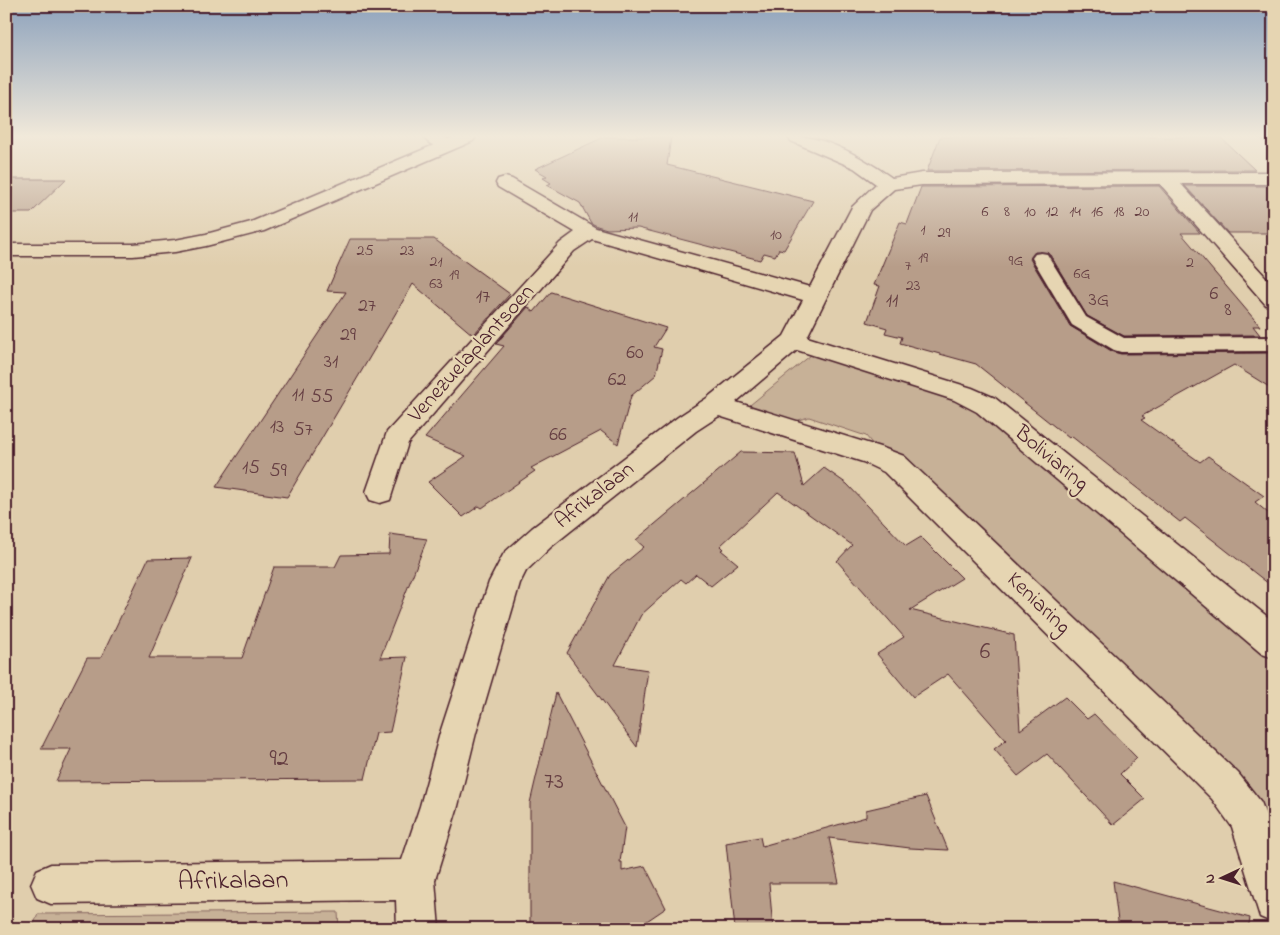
<svg xmlns="http://www.w3.org/2000/svg" width="1280" height="935" font-family="'Indie Flower',sans-serif">
  <style>
    .green { fill: #c7b197; stroke: #886861 }
    .building { fill: #b79d89; stroke: #4a1f2b }
    .lines { fill: none; stroke-linecap: round; stroke-linejoin: round }
    .service-casing { stroke: #4a1f2b; stroke-width: 4 }
    .minor-casing { stroke: #4a1f2b; stroke-width: 3 }
    .tertiary-casing { stroke: #4a1f2b; stroke-width: 3 }
    .service { fill: #e6d5b2; fill-rule: evenodd }
    .minor { fill: #e6d5b2; fill-rule: evenodd }
    .tertiary { fill: #e6d5b2; fill-rule: evenodd }
    .labels { text-anchor: middle; dominant-baseline: central; stroke-width: 4.5; stroke-linejoin: round; paint-order: stroke }
    .far-number-label { font-size: 16px; fill: #653e42 }
    .number-label { font-size: 20px; fill: #653e42 }
    .street-label { font-size: 22px; fill: #4a1f2b; stroke: #e6d5b2 }
    .near-number-label { font-size: 24px; fill: #653e42 }
    .near-street-label { font-size: 26px; fill: #4a1f2b; stroke: #e6d5b2 }
  </style>
  <rect width="100%" height="100%" fill="#e0cead"/>
  <filter id="ink" filterUnits="userSpaceOnUse"><feTurbulence type="fractalNoise" baseFrequency=".02" numOctaves="2"/><feDisplacementMap in="SourceGraphic" scale="10" xChannelSelector="R" yChannelSelector="G"/><feConvolveMatrix kernelMatrix="1 2 1 2 8 2 1 2 1" color-interpolation-filters="sRGB"/></filter>
  <g filter="url(#ink)">
    <g class="green">
      <path d="M811,355L973,404L1274,655V836L1269,824L874,446L866,436L809,417L795,421L755,408L750,405Z"/>
      <path d="M338,912L339,929H32L38,914Z"/>
    </g>
    <g class="building">
      <path d="M604,137H671L667,165L813,201L784,250L779,249L775,256L764,253L760,260L638,228L607,229L597,226L591,223L580,203L547,185L551,183L543,178L547,176L535,169Z"/>
      <path d="M940,137H1220L1255,170L927,171Z"/>
      <path d="M6,179H66L31,213H6Z"/>
      <path d="M1159,186L1200,233H1181L1260,326H1253L1260,335L1124,336L1087,316L1049,253L1035,252L1030,259L1070,326L1113,352L1121,354L1274,353V390L1234,365L1142,416L1145,418L1141,420L1200,462L1208,456L1264,496L1255,502L1274,518V588L1185,518L1180,522L1071,436L1069,438L976,364L900,343L902,337L885,333L887,328L867,322L880,286L874,285L900,222L907,224L921,187Z"/>
      <path d="M1185,186H1271L1274,189V233H1228Z"/>
      <path d="M350,239H434L510,294L473,335L413,284L287,497L216,487L346,292L327,291Z"/>
      <path d="M551,292L666,328L654,347L662,349L656,375L631,396L618,444L601,431L531,468L535,471L482,508L479,506L463,517L428,482L466,456L425,438L504,346L496,344L528,307L534,312Z"/>
      <path d="M741,452L795,453L804,486L824,468L847,484L906,546L921,537L962,578L910,610L1014,635L1020,730L1065,697L1087,719L1094,714L1137,758L1120,774L1145,799L1113,825L1047,754L1018,776L994,749L1006,740L948,674L913,697L877,654L904,637L837,561L852,545L778,492L720,546L723,549L721,550L738,564L711,586L696,574L686,583L681,579L641,615L615,665L648,670L637,747L567,653L610,575L644,547L636,540Z"/>
      <path d="M390,534L427,539L380,658L407,657L390,732L376,733L365,779L56,781L71,749H41L87,658H101L148,559L192,558L149,658H242L274,567H335L341,555L389,554Z"/>
      <path d="M556,693L625,827L620,862H622V871L645,866L666,908L635,929H554V923L530,925V803Z"/>
      <path d="M926,796L948,850L910,848L829,838L839,883H769L773,929H735L726,843L760,837L762,846L866,817V810Z"/>
      <path d="M1113,881L1250,918L1248,929H1119Z"/>
    </g>
    <g class="lines">
      <defs>
        <path id="service" d="M1041,253L1047,254L1086,317L1124,338L1274,337V351L1121,352L1114,350L1072,325L1032,258L1035,254Z"/>
        <g id="minor">
          <path d="M424,137H444L456,145L453,149C443,151 428,145 424,137Z"/>
          <path d="M788,137C822,133 865,159 892,178L922,173L1274,172V184H1181L1274,286V307L1266,305L1160,184L922,185L894,189L870,210L807,337L972,388L995,398L1274,622V658L1262,654L977,412L954,400L797,350L736,402L883,448L904,456L1238,773L1261,802L1274,837V923L1260,917L1232,827L1212,799L884,472L863,462L719,416L696,431L552,546L526,571L520,583L476,733L458,806L435,880L439,929H397L396,900L51,904L37,898L31,884L37,870L51,864L402,860L420,806L440,733L489,582L504,553L532,528L678,417L707,398L784,336L803,300L592,239L574,251L408,443L390,500L380,503L370,500L366,492L387,432L560,243L575,232L498,187L496,183L498,179L505,177L512,179L596,228L810,287L852,207L876,184L854,168L791,141Z"/>
          <path d="M1261,137H1274V145L1268,144Z"/>
        </g>
        <path id="tertiary" d="M453,137H476L473,141L264,231L206,246L175,252L133,256H6V244H133L175,240L206,234L251,222Z"/>
      </defs>
      <use href="#service" class="service-casing"/>
      <use href="#minor" class="minor-casing"/>
      <use href="#tertiary" class="tertiary-casing"/>
      <use href="#service" class="service"/>
      <use href="#minor" class="minor"/>
      <use href="#tertiary" class="tertiary"/>
    </g>
  </g>
  <linearGradient id="sky" x2="0" y2="1"><stop stop-color="#8da2bc"/><stop offset="0.51" stop-color="#f1e9da"/><stop offset="1" stop-color="#f1e9da" stop-opacity="0"/></linearGradient>
  <rect width="1280" height="267" fill="url(#sky)"/>
  <g class="labels">
    <g class="far-number-label">
      <text x="985" y="212">6</text>
      <text x="1007" y="212">8</text>
      <text x="1030" y="212">10</text>
      <text x="1052" y="212">12</text>
      <text x="1075" y="212">14</text>
      <text x="1097" y="212">16</text>
      <text x="1119" y="212">18</text>
      <text x="1142" y="212">20</text>
      <text x="633" y="217">11</text>
      <text x="923" y="230">1</text>
      <text x="944" y="233">29</text>
      <text x="776" y="235">10</text>
      <text x="365" y="251">25</text>
      <text x="407" y="251">23</text>
      <text x="923" y="258">19</text>
      <text x="1016" y="261">9G</text>
      <text x="436" y="262">21</text>
      <text x="1190" y="263">2</text>
      <text x="908" y="266">7</text>
      <text x="1082" y="274">6G</text>
      <text x="454" y="275">19</text>
      <text x="436" y="284">63</text>
      <text x="913" y="286">23</text>
    </g>
    <g class="number-label">
      <text x="1214" y="294">6</text>
      <text x="483" y="297">17</text>
      <text x="1099" y="300">3G</text>
      <text x="892" y="301">11</text>
      <text x="367" y="306">27</text>
      <text x="1228" y="310">8</text>
      <text x="348" y="335">29</text>
      <text x="635" y="353">60</text>
      <text x="331" y="362">31</text>
      <text x="617" y="380">62</text>
      <text x="298" y="395">11</text>
      <text x="322" y="397">55</text>
      <text x="277" y="427">13</text>
      <text x="303" y="430">57</text>
      <text x="558" y="435">66</text>
      <text x="251" y="468">15</text>
      <text x="278" y="471">59</text>
    </g>
    <g class="street-label">
      <text transform="translate(472 354) rotate(-48)">Venezuelaplantsoen</text>
      <text transform="translate(1051 459) rotate(40)">Boliviaring</text>
      <text transform="translate(595 496) rotate(-38)">Afrikalaan</text>
      <text transform="translate(1038 604) rotate(44)">Keniaring</text>
    </g>
    <g class="near-number-label">
      <text x="985" y="652">6</text>
      <text x="279" y="759">92</text>
      <text x="554" y="782">73</text>
    </g>
    <g class="near-street-label">
      <text transform="translate(233 882) rotate(-1)">Afrikalaan</text>
    </g>
  </g>
  <rect width="1280" height="935" fill="none" stroke="#e6d5b2" stroke-width="25"/>
  <rect x="12" y="12" width="1255" height="910" fill="none" stroke="#4a1f2b" stroke-width="2" filter="url(#ink)"/>
  <g transform="translate(1222 878) rotate(266)" stroke="#e6d5b2" stroke-width="4" paint-order="stroke">
  <path d="M0-4L9 19L0 12L-9 19Z" fill="#4a1f2b"/>
  <text y="-8" font-size="14" font-weight="bold" text-anchor="middle" fill="#4a1f2b">N</text>
  </g>
</svg>
